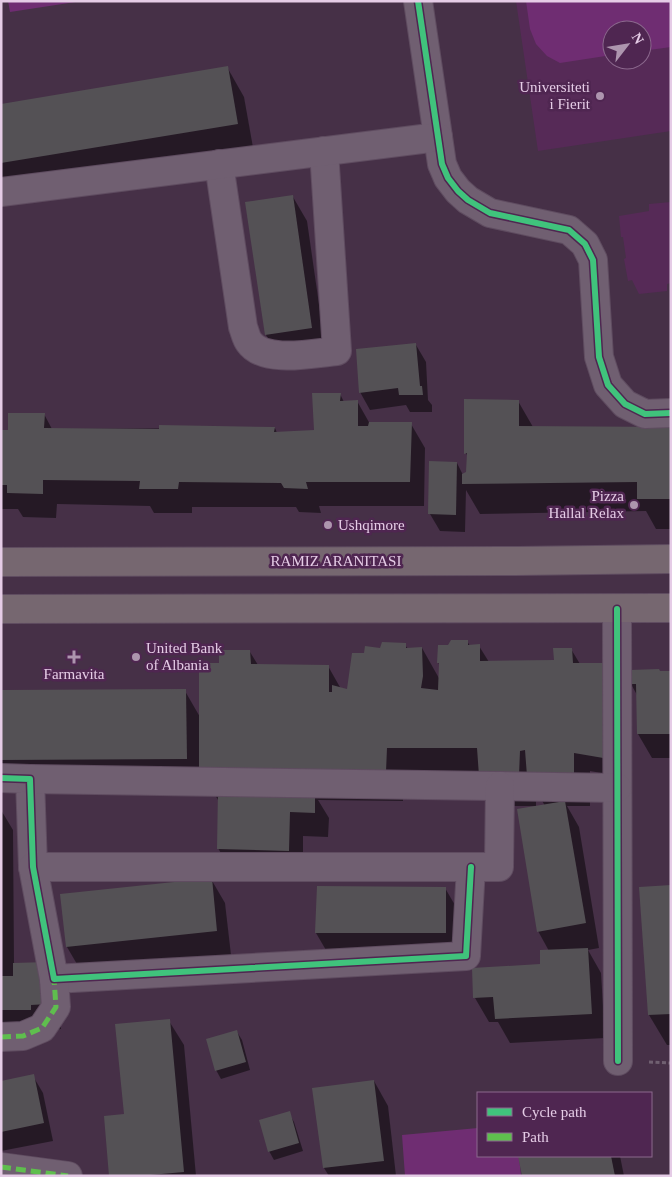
<svg xmlns="http://www.w3.org/2000/svg" width="672" height="1177" font-family="'Times New Roman',serif">
  <style>
    .built { fill: #562a57; fill-rule: evenodd }
    .green { fill: #6f2d72 }
    .shadow { fill: #0007 }
    .building { fill: #545155 }
    .lines { fill: none; stroke-linecap: round; stroke-linejoin: round }
    .minor-casing { stroke: #5f4c60; stroke-width: 30 }
    .major-casing { stroke: #5f4c60; stroke-width: 30 }
    .path { stroke: #706071; stroke-width: 3; stroke-dasharray: 4 2.5; stroke-linecap: butt }
    .minor { stroke: #705f71; stroke-width: 28 }
    .major { stroke: #766770; stroke-width: 28 }
    .quiet { stroke: #5fbe4e; stroke-width: 5; stroke-dasharray: 10 5; stroke-linecap: butt }
    .cycleway-casing { stroke: #4f2651; stroke-width: 9 }
    .cycleway { stroke: #40c37c; stroke-width: 6 }
    .poi-dot { fill: #ad95ae; stroke: #4f2651; stroke-width: 2 }
    .labels { text-anchor: middle; dominant-baseline: central; stroke-width: 5; stroke-linejoin: round; paint-order: stroke }
    .poi-label { font-size: 15px; fill: #e5cce6; stroke: #4f2651; text-anchor: end }
    .street-label { font-size: 15px; fill: #e5cce6; stroke: #4f2651 }
  </style>
  <rect width="100%" height="100%" fill="#463047"/>
  <g class="built">
    <path d="M516,1H671V131L538,151ZM612,30H642V60H612Z"/>
    <path d="M671,202V283L667,284V291L639,294L632,280L628,281L624,259L626,258L623,237H621L619,216L649,211V204Z"/>
  </g>
  <g class="green">
    <path d="M8,1H82L10,12Z"/>
    <path d="M526,1H671V47L642,51V30H612V55L560,63L547,56L536,44L530,29Z"/>
    <path d="M478,1128V1156H519L521,1176H405L402,1135Z"/>
  </g>
  <g class="shadow">
    <path d="M227,67L244,97L254,153L1,185V105Z"/>
    <path d="M293,197L307,221L326,353L280,359L266,335Z"/>
    <path d="M416,345L426,362L428,400L432,405V412H410L406,405L370,410L360,392Z"/>
    <path d="M340,394L344,402L357,401L370,424H411L425,448L424,506H319L321,513L299,512L296,507H192V513H154L150,506L57,504L56,518L23,517L18,509H1V431H9L44,414L52,429L275,428L277,433L315,431Z"/>
    <path d="M518,401L533,427L671,428V529H656L646,511L480,514L466,490L465,532L440,531L430,514L431,463H457L463,475L467,473L468,457L466,453Z"/>
    <path d="M467,641L470,646H479L489,662L555,661L571,649L580,664L624,777L590,771V806H567L579,827L599,948L588,950L601,973L605,1038L510,1043L498,1022H489L475,998L542,966L549,951L538,931L545,806L536,790V806H497L481,777L403,778V801L318,800L329,818L328,837L303,836V875L232,873L218,848L219,800H218L203,774L1,790V691H185L200,717L220,665L250,652L258,665L328,666L341,689L348,690L365,655L381,649L405,645L408,649L422,648L440,680V666L438,662L449,646Z"/>
    <path d="M631,671H671V758H652L638,734L637,695L631,684Z"/>
    <path d="M1,810L13,830L14,964L61,988V1029L1,1034Z"/>
    <path d="M211,879L225,903L231,955L81,971L67,947L61,896Z"/>
    <path d="M671,886V1045H667L649,1015L640,888Z"/>
    <path d="M445,888L459,912L460,957H330L316,933Z"/>
    <path d="M169,1021L184,1045L196,1176H110L125,1115Z"/>
    <path d="M237,1032L242,1040L250,1070L221,1079L216,1070Z"/>
    <path d="M33,1076L43,1093L53,1141L1,1151V1082Z"/>
    <path d="M374,1081L388,1106L396,1176H329L324,1168Z"/>
    <path d="M289,1113L294,1122L303,1151L274,1160L269,1151Z"/>
    <path d="M519,1156H620L624,1176H523Z"/>
  </g>
  <g class="building">
    <path d="M228,66L238,124L1,163V104Z"/>
    <path d="M293,195L312,328L265,335L245,202Z"/>
    <path d="M416,343L420,386H422L423,395H399L398,388L359,393L356,349Z"/>
    <path d="M312,393H341L340,401L358,400V426H368L369,422H412L410,482H306L308,489L284,488L281,483L179,482L178,489H139L140,481L43,480V494L7,493V485H1V430H8V413H45L44,428L159,429V425L275,427L274,432L314,430Z"/>
    <path d="M464,399L519,400V426L671,427V499H637V482L462,484V474L466,472L467,453L464,454Z"/>
    <path d="M429,461L457,462L456,515L428,514Z"/>
    <path d="M451,640H468V645L480,644V661L554,660L553,648H572L573,663H614L615,760L574,753V777L527,776L525,750L520,751L519,776H479L477,748H387L386,772L199,770V663H219V650H250L251,664L329,665V692H332V685L347,689L352,653H364L365,646L380,648L382,642L406,643V648L422,647L423,676L421,688L438,690L439,663H437L438,645H448Z"/>
    <path d="M659,669L660,671H671V734H637L636,684H630V670Z"/>
    <path d="M186,689L187,759L1,760V690Z"/>
    <path d="M218,790L315,793V813L290,812L289,851L217,849Z"/>
    <path d="M565,801L586,923L537,932L517,809Z"/>
    <path d="M212,878L217,931L66,947L60,894Z"/>
    <path d="M671,885V1014L648,1015L639,887Z"/>
    <path d="M317,886L446,887V933H315Z"/>
    <path d="M588,948L592,1014L495,1019L493,997L473,998L472,968L540,964V950Z"/>
    <path d="M48,962V1004L31,1005V1010H1V976H13V963Z"/>
    <path d="M170,1019L184,1172L139,1176H109L104,1116L124,1114L115,1024Z"/>
    <path d="M237,1030L246,1062L215,1071L206,1039Z"/>
    <path d="M34,1074L44,1123L1,1132V1081Z"/>
    <path d="M374,1080L384,1161L323,1168L312,1088Z"/>
    <path d="M290,1111L299,1143L268,1152L259,1120Z"/>
    <path d="M518,1156H611L615,1176H522Z"/>
  </g>
  <g class="lines">
    <defs>
      <g id="minor">
        <path d="M418,1L442,164L448,178L458,191L468,200L490,213L569,230L585,244L593,260L599,357L608,385L625,404L645,414L671,413"/>
        <path d="M219,164L243,327C245,332 246,338 249,342C264,364 314,353 337,351L324,151"/>
        <path d="M1,192L438,137"/>
        <path d="M617,609L618,1061"/>
        <path d="M1,778L30,779L33,867L54,979L466,956L471,867"/>
        <path d="M30,779L617,788"/>
        <path d="M33,867H499L500,786"/>
        <path d="M1,1037L23,1036L42,1028L56,1007L54,979"/>
        <path d="M1,1167L68,1176"/>
      </g>
      <g id="major">
        <path d="M1,562L517,561L671,559"/>
        <path d="M1,609L671,608"/>
      </g>
    </defs>
    <use href="#minor" class="minor-casing"/>
    <use href="#major" class="major-casing"/>
    <path class="path" d="M649,1062L671,1063"/>
    <use href="#minor" class="minor"/>
    <use href="#major" class="major"/>
    <g class="quiet">
      <path d="M1,1037L23,1036L42,1028L56,1007L54,979"/>
      <path d="M1,1167L68,1176"/>
    </g>
    <defs>
      <g id="cycleway">
        <path d="M418,1L442,164L448,178L458,191L468,200L490,213L569,230L585,244L593,260L599,357L608,385L625,404L645,414L671,413"/>
        <path d="M617,609L618,1061"/>
        <path d="M1,778L30,779L33,867L54,979L466,956L471,867"/>
      </g>
    </defs>
    <use href="#cycleway" class="cycleway-casing"/>
    <use href="#cycleway" class="cycleway"/>
  </g>
  <g class="poi-dot">
    <circle cx="600" cy="96" r="5"/>
    <circle cx="634" cy="505" r="5"/>
    <circle cx="328" cy="525" r="5"/>
    <path d="M71.5 649.5h5v5h5v5h-5v5h-5v-5h-5v-5h5z"/>
    <circle cx="136" cy="657" r="5"/>
  </g>
  <g class="labels">
    <g class="poi-label">
      <text x="590" y="87">Universiteti<tspan x="590" dy="17">i Fierit</tspan></text>
      <text x="624" y="496">Pizza<tspan x="624" dy="17">Hallal Relax</tspan></text>
      <text x="338" y="525" text-anchor="start">Ushqimore</text>
      <text x="146" y="648" text-anchor="start">United Bank<tspan x="146" dy="17">of Albania</tspan></text>
      <text x="74" y="674" text-anchor="middle">Farmavita</text>
    </g>
    <g class="street-label">
      <text x="336" y="561">RAMIZ ARANITASI</text>
    </g>
  </g>
  <rect width="672" height="1177" fill="none" stroke="#e5cce6" stroke-width="5"/>
  <rect x="477" y="1092" width="175" height="65" fill="#4f2651" stroke="#8b688d"/>
  <rect x="487" y="1108" width="25" height="8" fill="#40c37c" stroke="#8b688d"/>
  <text x="522" y="1117" font-size="15" fill="#e5cce6">Cycle path</text>
  <rect x="487" y="1133" width="25" height="8" fill="#5fbe4e" stroke="#8b688d"/>
  <text x="522" y="1142" font-size="15" fill="#e5cce6">Path</text>
  <g transform="translate(627 45) rotate(59)"><circle r="24" fill="#4f2651" stroke="#8b688d"/>
  <path d="M0-4L9 19L0 12L-9 19Z" fill="#ad95ae"/>
  <text y="-8" font-size="14" font-weight="bold" text-anchor="middle" fill="#e5cce6">N</text>
  </g>
</svg>
